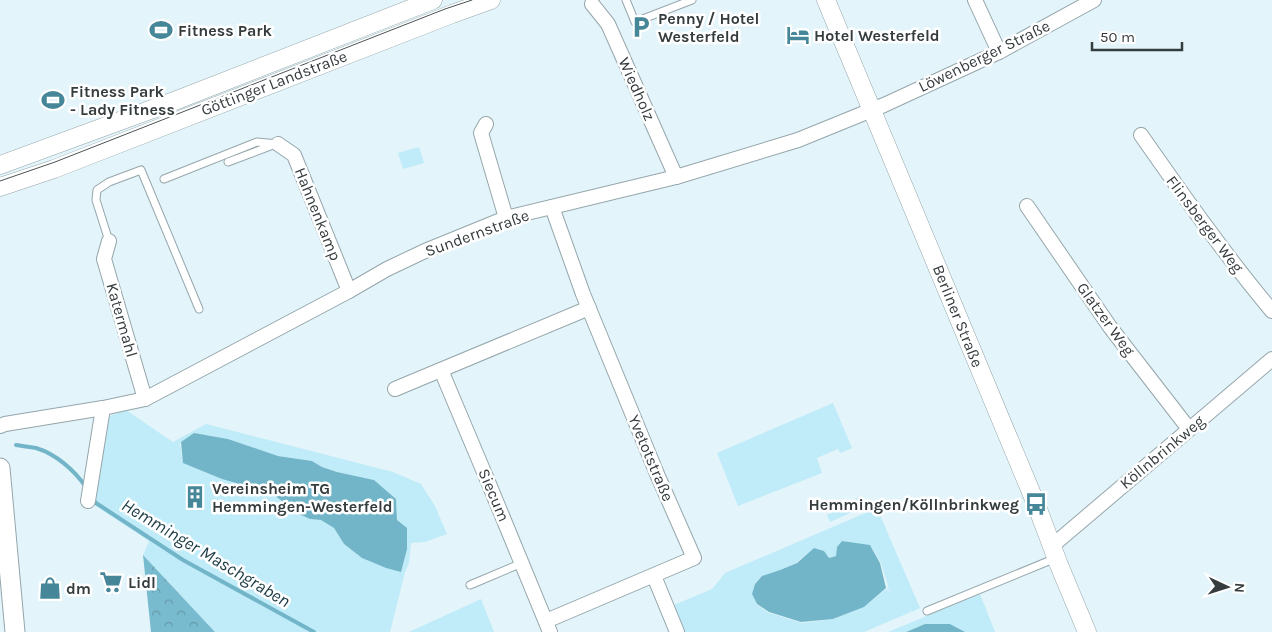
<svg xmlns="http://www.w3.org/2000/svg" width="1272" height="632" font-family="Karla,sans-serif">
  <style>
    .green { fill: #c0ebf8; fill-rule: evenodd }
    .forest { fill: url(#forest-crowns) }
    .water { fill: #73b5c8 }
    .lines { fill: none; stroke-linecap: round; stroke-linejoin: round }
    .stream { stroke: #73b5c8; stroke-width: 4 }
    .service-casing { stroke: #95a6ab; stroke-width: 9 }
    .minor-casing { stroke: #95a6ab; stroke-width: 16 }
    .tertiary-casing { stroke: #95a6ab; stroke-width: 19 }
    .secondary-casing { stroke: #95a6ab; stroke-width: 21 }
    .service { stroke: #fff; stroke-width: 7 }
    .minor { stroke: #fff; stroke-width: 14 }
    .tertiary { stroke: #fff; stroke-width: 18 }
    .secondary { stroke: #fff; stroke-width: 19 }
    .tram { stroke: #4b5355; stroke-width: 1 }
    .labels { text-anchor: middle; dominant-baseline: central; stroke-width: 5; stroke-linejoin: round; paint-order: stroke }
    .poi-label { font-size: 16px; font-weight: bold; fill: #353c3e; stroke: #fff; text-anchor: start }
    .street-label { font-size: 16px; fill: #353c3e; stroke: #fff }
    .water-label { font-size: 18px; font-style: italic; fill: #1b3b44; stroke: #fff }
  </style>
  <defs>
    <pattern id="forest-crowns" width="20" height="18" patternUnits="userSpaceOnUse" patternTransform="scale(1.25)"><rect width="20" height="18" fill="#79bbce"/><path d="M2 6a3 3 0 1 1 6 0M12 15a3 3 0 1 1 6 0" fill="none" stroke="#6499a9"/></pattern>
  </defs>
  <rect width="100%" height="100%" fill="#e3f5fa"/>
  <g class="green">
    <path d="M419,147L424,163L403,169L398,153Z"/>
    <path d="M833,403L852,448L840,453L838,449L817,458L822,473L738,506L717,453Z"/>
    <path d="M126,410L173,442L206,424L393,472L421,484L435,506L447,534L425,542L411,543L409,563L405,572L390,632H215L143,555L149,541L91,503L107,417ZM194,433L228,439L278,456L312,461L322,467L337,472L374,480L396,499L397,520L406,543L407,549L401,571L386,568L362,558L344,544L334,528L321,520L310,519L301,515L271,493L183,463L180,443Z"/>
    <path d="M862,496L866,506L830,522L827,515L835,511V508Z"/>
    <path d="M877,508L920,608L912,612L909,609L911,612L864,632H685L674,605L712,589L725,573ZM842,541L871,546L881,563L888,586L887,588L893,593L886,589L864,607L834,619L802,623L769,613L757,605L752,594L755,583L762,576L780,570L796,563L814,548L824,551L829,558L836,556Z"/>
    <path d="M980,594L995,632H965L950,624H925L906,632H888Z"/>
    <path d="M481,599L494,632H409Z"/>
  </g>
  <path class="forest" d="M143,555L215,632H151Z"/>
  <g class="water">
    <path d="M194,433L228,439L278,456L312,461L322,467L337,472L374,480L396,499L397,520L407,528V549L401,572L386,568L362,558L344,544L334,528L321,520L310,519L301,515L271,493L222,479L183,463L181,442Z"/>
    <path d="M842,541L870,545L880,563L886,588L864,607L833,619L801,622L769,612L757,604L752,594L755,584L762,576L780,570L797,563L814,548L824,551L829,558L836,556L837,547Z"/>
    <path d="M925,624H950L965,632H906Z"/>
  </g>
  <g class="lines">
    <g class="stream">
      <path d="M16,445C22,446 29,447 36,448C56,454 74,470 86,487"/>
      <path d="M92,498L96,503L183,560L314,632"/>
    </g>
    <defs>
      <g id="service">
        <path d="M626,0L635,22L692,0"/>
        <path d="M228,162L273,145"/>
        <path d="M164,179L257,142L278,144"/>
        <path d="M109,241L96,200L97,190L109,182L141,170L199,309"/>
        <path d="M470,585L522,563"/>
        <path d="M927,611L1056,558"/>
      </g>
      <g id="minor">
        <path d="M975,0L999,52"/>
        <path d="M592,4L608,24L676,177"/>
        <path d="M486,124L481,133L506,218"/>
        <path d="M1141,135C1183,195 1225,255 1272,311"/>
        <path d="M278,144L294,155L349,291"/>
        <path d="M1027,206L1110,327L1189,429"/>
        <path d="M109,241L104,259L145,399"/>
        <path d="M441,370L489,484L550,632"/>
        <path d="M395,389L589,308"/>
        <path d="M0,426L5,424L103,408L145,399L349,291L387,269L425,251L506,218L676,177L798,140L884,105L999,52L1094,0"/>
        <path d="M88,501L103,408"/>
        <path d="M1052,546L1272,359"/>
        <path d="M654,576L677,632"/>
        <path d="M546,621L694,558L657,474L583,294L552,207"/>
      </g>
      <g id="tertiary">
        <path d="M826,0L1036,504L1059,565L1087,632"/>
        <path d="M0,165L177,100L433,0"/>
        <path d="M0,187L54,169L452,14L491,0"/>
      </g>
      <path id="secondary" d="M0,468L15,632"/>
    </defs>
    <use href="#service" class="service-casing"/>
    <use href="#minor" class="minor-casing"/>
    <use href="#tertiary" class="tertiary-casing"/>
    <use href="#secondary" class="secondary-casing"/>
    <use href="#service" class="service"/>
    <use href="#minor" class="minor"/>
    <use href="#tertiary" class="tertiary"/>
    <use href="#secondary" class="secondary"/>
    <path class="tram" d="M0,181L55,162L445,9L472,0"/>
  </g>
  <defs>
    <symbol id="parking-bare" viewBox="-9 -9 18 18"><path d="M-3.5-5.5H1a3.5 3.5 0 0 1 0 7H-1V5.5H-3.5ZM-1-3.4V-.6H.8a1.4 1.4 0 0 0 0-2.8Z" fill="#458698" stroke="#fff" stroke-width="2.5" paint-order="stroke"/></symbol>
    <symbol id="stadium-bare" viewBox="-9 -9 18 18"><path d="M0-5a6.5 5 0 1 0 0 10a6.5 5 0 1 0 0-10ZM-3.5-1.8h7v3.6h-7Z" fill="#458698" stroke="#fff" stroke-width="2.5" paint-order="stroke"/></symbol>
    <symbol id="hotel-bare" viewBox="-9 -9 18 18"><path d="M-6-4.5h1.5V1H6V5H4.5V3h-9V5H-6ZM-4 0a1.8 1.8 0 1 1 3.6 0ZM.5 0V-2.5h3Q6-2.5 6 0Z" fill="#458698" stroke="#fff" stroke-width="2.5" paint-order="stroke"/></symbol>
    <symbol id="building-bare" viewBox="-9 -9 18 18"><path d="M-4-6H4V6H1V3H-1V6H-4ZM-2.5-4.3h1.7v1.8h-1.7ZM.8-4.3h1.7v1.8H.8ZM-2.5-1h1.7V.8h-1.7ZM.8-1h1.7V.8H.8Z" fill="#458698" stroke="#fff" stroke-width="2.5" paint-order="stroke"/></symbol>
    <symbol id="bus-bare" viewBox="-9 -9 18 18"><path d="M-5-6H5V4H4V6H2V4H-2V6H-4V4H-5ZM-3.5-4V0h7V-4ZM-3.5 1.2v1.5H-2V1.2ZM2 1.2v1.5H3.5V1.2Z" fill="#458698" stroke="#fff" stroke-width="2.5" paint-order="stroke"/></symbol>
    <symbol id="supermarket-bare" viewBox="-9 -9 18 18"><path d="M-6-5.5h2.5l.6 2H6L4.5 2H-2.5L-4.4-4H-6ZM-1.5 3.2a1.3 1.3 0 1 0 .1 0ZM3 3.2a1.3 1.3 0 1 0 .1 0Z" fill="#458698" stroke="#fff" stroke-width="2.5" paint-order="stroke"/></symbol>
    <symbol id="shop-bare" viewBox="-9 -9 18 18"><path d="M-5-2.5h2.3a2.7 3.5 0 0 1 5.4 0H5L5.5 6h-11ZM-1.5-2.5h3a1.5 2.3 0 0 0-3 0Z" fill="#458698" stroke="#fff" stroke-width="2.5" paint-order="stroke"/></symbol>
  </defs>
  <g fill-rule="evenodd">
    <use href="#parking-bare" x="625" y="11" width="32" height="32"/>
    <use href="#stadium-bare" x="145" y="14" width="32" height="32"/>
    <use href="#hotel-bare" x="782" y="19" width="32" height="32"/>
    <use href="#stadium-bare" x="37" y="84" width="32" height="32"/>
    <use href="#building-bare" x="179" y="481" width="32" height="32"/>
    <use href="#bus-bare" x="1020" y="488" width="32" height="32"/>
    <use href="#supermarket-bare" x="95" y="566" width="32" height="32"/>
    <use href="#shop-bare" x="34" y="572" width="32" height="32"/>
  </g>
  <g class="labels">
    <g class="poi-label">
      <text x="658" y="18">Penny / Hotel<tspan x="658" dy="18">Westerfeld</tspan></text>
      <text x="178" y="30">Fitness Park</text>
      <text x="814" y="35">Hotel Westerfeld</text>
      <text x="70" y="91">Fitness Park<tspan x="70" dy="18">- Lady Fitness</tspan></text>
      <text x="212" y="488">Vereinsheim TG<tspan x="212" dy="18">Hemmingen-Westerfeld</tspan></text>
      <text x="1019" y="504" text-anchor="end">Hemmingen/Köllnbrinkweg</text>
      <text x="128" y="582">Lidl</text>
      <text x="66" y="588">dm</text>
    </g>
    <g class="street-label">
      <text transform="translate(984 56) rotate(-26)">Löwenberger Straße</text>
      <text transform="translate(274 83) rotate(-21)">Göttinger Landstraße</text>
      <text transform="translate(637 89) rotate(66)">Wiedholz</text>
      <text transform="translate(318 214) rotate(68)">Hahnenkamp</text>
      <text transform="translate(1205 224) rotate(53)">Flinsberger Weg</text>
      <text transform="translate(477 233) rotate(-20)">Sundernstraße</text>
      <text transform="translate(958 316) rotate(68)">Berliner Straße</text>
      <text transform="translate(1106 319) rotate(54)">Glatzer Weg</text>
      <text transform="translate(122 320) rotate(74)">Katermahl</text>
      <text transform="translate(1162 452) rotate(-40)">Köllnbrinkweg</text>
      <text transform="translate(651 458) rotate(67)">Yvetotstraße</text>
      <text transform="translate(494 495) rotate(67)">Siecum</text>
    </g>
    <g class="water-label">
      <text transform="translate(206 553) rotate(31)">Hemminger Maschgraben</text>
    </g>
  </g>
  <g transform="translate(1227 587) rotate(94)" stroke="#ffffff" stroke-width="4" paint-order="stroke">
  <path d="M0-4L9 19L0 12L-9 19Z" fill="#353c3e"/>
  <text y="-8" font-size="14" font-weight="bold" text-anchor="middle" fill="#353c3e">N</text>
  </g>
  <path d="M1092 42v8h90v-8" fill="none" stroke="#353c3e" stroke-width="2.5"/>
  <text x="1100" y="42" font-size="15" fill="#353c3e" stroke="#ffffff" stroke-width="4" paint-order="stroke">50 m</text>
</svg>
